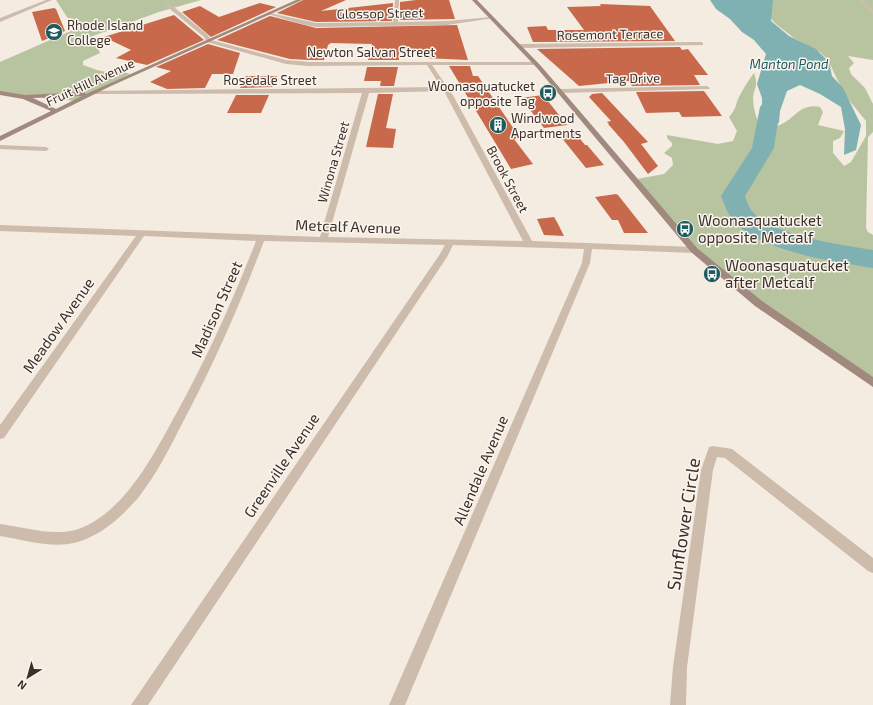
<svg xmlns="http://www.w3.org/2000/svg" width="873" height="705" font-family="'Exo 2',sans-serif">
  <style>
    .green { fill: #b8c4a0 }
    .water { fill: #7fb0b2 }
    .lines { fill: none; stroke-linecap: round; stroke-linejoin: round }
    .river { fill: #7fb0b2; fill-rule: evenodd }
    .building { fill: #c8694b }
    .street { fill: #cdbbac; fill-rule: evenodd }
    .secondary { fill: #a18a7d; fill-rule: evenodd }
    .labels { text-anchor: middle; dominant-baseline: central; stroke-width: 3; stroke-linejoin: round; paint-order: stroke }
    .far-street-label { font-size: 13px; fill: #3b302b; stroke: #fbf5ee }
    .far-poi-label { font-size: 13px; fill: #3b302b; stroke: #fbf5ee; text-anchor: start }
    .far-water-label { font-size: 13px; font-style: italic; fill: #1f5a5e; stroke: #fbf5ee }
    .poi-label { font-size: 15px; fill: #3b302b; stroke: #fbf5ee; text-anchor: start }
    .street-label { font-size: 15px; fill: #3b302b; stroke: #fbf5ee }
    .near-street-label { font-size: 18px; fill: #3b302b; stroke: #fbf5ee }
  </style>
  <rect width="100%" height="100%" fill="#f4ebe1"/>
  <g class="green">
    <path d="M56,0H201L159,12L82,40L81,44L97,46L100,53L83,61V65L97,70L106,72L118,70L130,74L76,101L0,94V62L73,30L77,24L67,17Z"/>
    <path d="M772,0H873V60L848,56L854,63L849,68L851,74L865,88L873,104V132L868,137L866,228L868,232L873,235V381L798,331L694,246L637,179L664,174L673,165L672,158L664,153L672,146V143L667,138V135L718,144L733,141L737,131L729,117C737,108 735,105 739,97C743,89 748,81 754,73C759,88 754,86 753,98C753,106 756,120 761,126C794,132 793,101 820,107L823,112L818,125L844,131L840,138L833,141V153L844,166L851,162L866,136V121L844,94L828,60L820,52L794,38L776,24L772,20L767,8Z"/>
  </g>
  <path class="water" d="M710,0H773L771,21L789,36L816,49L829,62L832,76L843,88L861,125L856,150L844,155L845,129L841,107L820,94L800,85L787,91L780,111L779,122L763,148L762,98L757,84L766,54L754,40L742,32L730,19L716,9Z"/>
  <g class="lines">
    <path class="river" d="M770,101L777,103L780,107L774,148L745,196C747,201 748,206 751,210C770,236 843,245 873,250V268C832,261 766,253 735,223C728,216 725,205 721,196L752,148L760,107L763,103Z"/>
  </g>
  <g class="building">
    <path d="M303,0H346L321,11L393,3L392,21L316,22L277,13Z"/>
    <path d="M416,0H449L455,19L400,20V2Z"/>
    <path d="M260,3L276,7L211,37L182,12L200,6L219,17Z"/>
    <path d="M600,4L650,6L675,41L533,42L527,27L546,26L548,30H584L567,7L601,6Z"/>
    <path d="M54,8L56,9L65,31L42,41L32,12Z"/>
    <path d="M174,15L204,40L147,65L116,58L131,50L104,37Z"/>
    <path d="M270,16L316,28L457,25L468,60L424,58V50H399V60H368L372,44L331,43L328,45L324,60H309L290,59L217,40Z"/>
    <path d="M208,44L240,53L233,74H212L205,88L167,89L150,82L171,71L156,67Z"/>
    <path d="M680,47L682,50L688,49L708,75H694L700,85L632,86L629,81L579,86L537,49Z"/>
    <path d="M449,66H470L473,76H478L520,138L514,139L533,164L511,169Z"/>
    <path d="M367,67H398L394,86H380L381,81H364Z"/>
    <path d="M246,76H277L272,87L240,88Z"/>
    <path d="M704,91L722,116L682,117L679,112L646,113L636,92Z"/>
    <path d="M602,93L648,142L641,144L658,166L648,174L624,142L608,124H609L607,122L611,121L589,97L592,94Z"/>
    <path d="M378,94H393L386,128L396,129L393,148L366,147Z"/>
    <path d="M236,95H269L261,113H227Z"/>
    <path d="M543,95L567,125L544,128L521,98Z"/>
    <path d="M573,130L585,145H587L604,165L586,168L557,132Z"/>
    <path d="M616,194L618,195L648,233H624L618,220H612L595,197Z"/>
    <path d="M554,217L557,222L564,236L544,235L537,219Z"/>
  </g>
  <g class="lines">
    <g class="street">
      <path d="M46,0H52L0,22V18Z"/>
      <path d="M395,0H399L398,22L447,21L492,17L494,18L447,25L316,27L301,24L268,14L270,13L316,23L393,22Z"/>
      <path d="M859,0H864L873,10V14Z"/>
      <path d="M165,3H169L208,35L211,40L286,60L309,62H537L538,63L535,65H432L454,97L532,241L694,247L698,250L694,253L592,249L590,263L405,705H389L582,263L584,249L453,245L447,257L148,705H131L440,254L445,245L264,241C241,302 215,362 184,420C170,447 157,474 138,498C122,516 104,533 81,541C55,550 26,540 0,536V524C25,527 56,538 81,528C126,510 154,454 176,414C207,358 233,300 256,241L144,236L4,438L0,439V425L136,236L0,231V225L320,237L362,93L94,94L91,92L92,91L441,87L427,65L309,66L286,64L207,42L204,37L165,5ZM444,91L523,241L328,237L369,93Z"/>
      <path d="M701,42L703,43V45L520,48L517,46L520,44Z"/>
      <path d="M707,86L710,88L709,89L560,93L557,91L560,89Z"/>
      <path d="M0,145L46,147L49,149L46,151L0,149Z"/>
      <path d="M713,446L732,449L873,558V573L868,571L725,458L717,457L713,470L687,667L686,705H670L673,667L701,470L709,447Z"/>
    </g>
    <g class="secondary">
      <path d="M296,0H302L111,86L0,141V136L51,111L23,99L0,95V91L25,95L83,92L86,94ZM82,96L56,109L33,98Z"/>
      <path d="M472,0H477L541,66L697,248L762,301L873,377V387L755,306L691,252L537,68Z"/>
    </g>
  </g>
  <defs>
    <symbol id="university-disc" viewBox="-11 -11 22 22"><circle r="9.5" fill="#1f5a5e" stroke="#fbf5ee"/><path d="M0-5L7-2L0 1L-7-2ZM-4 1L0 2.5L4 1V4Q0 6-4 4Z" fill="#fff"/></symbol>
    <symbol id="bus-disc" viewBox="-11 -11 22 22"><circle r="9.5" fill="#1f5a5e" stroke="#fbf5ee"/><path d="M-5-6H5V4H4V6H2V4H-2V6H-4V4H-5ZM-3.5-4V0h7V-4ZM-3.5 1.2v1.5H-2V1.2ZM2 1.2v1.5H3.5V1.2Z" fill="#fff"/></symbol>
    <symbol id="building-disc" viewBox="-11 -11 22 22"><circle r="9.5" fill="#1f5a5e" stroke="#fbf5ee"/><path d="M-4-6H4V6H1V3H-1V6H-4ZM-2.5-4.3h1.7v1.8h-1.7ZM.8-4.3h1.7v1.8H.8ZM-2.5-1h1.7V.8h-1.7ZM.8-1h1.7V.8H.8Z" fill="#fff"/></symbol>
  </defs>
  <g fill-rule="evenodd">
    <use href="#university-disc" x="44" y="22" width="20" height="20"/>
    <use href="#bus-disc" x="538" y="83" width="20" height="20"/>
    <use href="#building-disc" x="488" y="115" width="20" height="20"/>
    <use href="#bus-disc" x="675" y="219" width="20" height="20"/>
    <use href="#bus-disc" x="702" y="264" width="20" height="20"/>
  </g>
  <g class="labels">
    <g class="far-street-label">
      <text transform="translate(380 13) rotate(-1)">Glossop Street</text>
      <text transform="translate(610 34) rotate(-1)">Rosemont Terrace</text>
      <text x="371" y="52">Newton Salvan Street</text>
      <text transform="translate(633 78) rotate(-1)">Tag Drive</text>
      <text x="270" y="80">Rosedale Street</text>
      <text transform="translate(90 82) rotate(-25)">Fruit Hill Avenue</text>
      <text transform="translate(333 162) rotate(-74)">Winona Street</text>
      <text transform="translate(508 179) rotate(62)">Brook Street</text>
    </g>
    <g class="far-poi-label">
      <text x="67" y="25">Rhode Island<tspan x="67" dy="15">College</tspan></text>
      <text x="535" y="86" text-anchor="end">Woonasquatucket<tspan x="535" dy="15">opposite Tag</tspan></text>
      <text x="511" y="118">Windwood<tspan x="511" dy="15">Apartments</tspan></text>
    </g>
    <g class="far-water-label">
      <text x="789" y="64">Manton Pond</text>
    </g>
    <g class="poi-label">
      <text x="698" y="220">Woonasquatucket<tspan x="698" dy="17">opposite Metcalf</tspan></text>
      <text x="725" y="265">Woonasquatucket<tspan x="725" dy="17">after Metcalf</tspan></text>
    </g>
    <g class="street-label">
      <text transform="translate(348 226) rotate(2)">Metcalf Avenue</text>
      <text transform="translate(216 309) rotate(-66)">Madison Street</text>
      <text transform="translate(58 325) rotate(-55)">Meadow Avenue</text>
      <text transform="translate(281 465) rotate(-56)">Greenville Avenue</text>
      <text transform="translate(480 470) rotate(-67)">Allendale Avenue</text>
    </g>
    <g class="near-street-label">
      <text transform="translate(683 524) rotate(-81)">Sunflower Circle</text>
    </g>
  </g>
  <g transform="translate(28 677) rotate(217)" stroke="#fbf5ee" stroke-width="3" paint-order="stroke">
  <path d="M0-3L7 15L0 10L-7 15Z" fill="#3b302b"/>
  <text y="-6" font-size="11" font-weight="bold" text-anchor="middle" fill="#3b302b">N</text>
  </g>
</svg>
